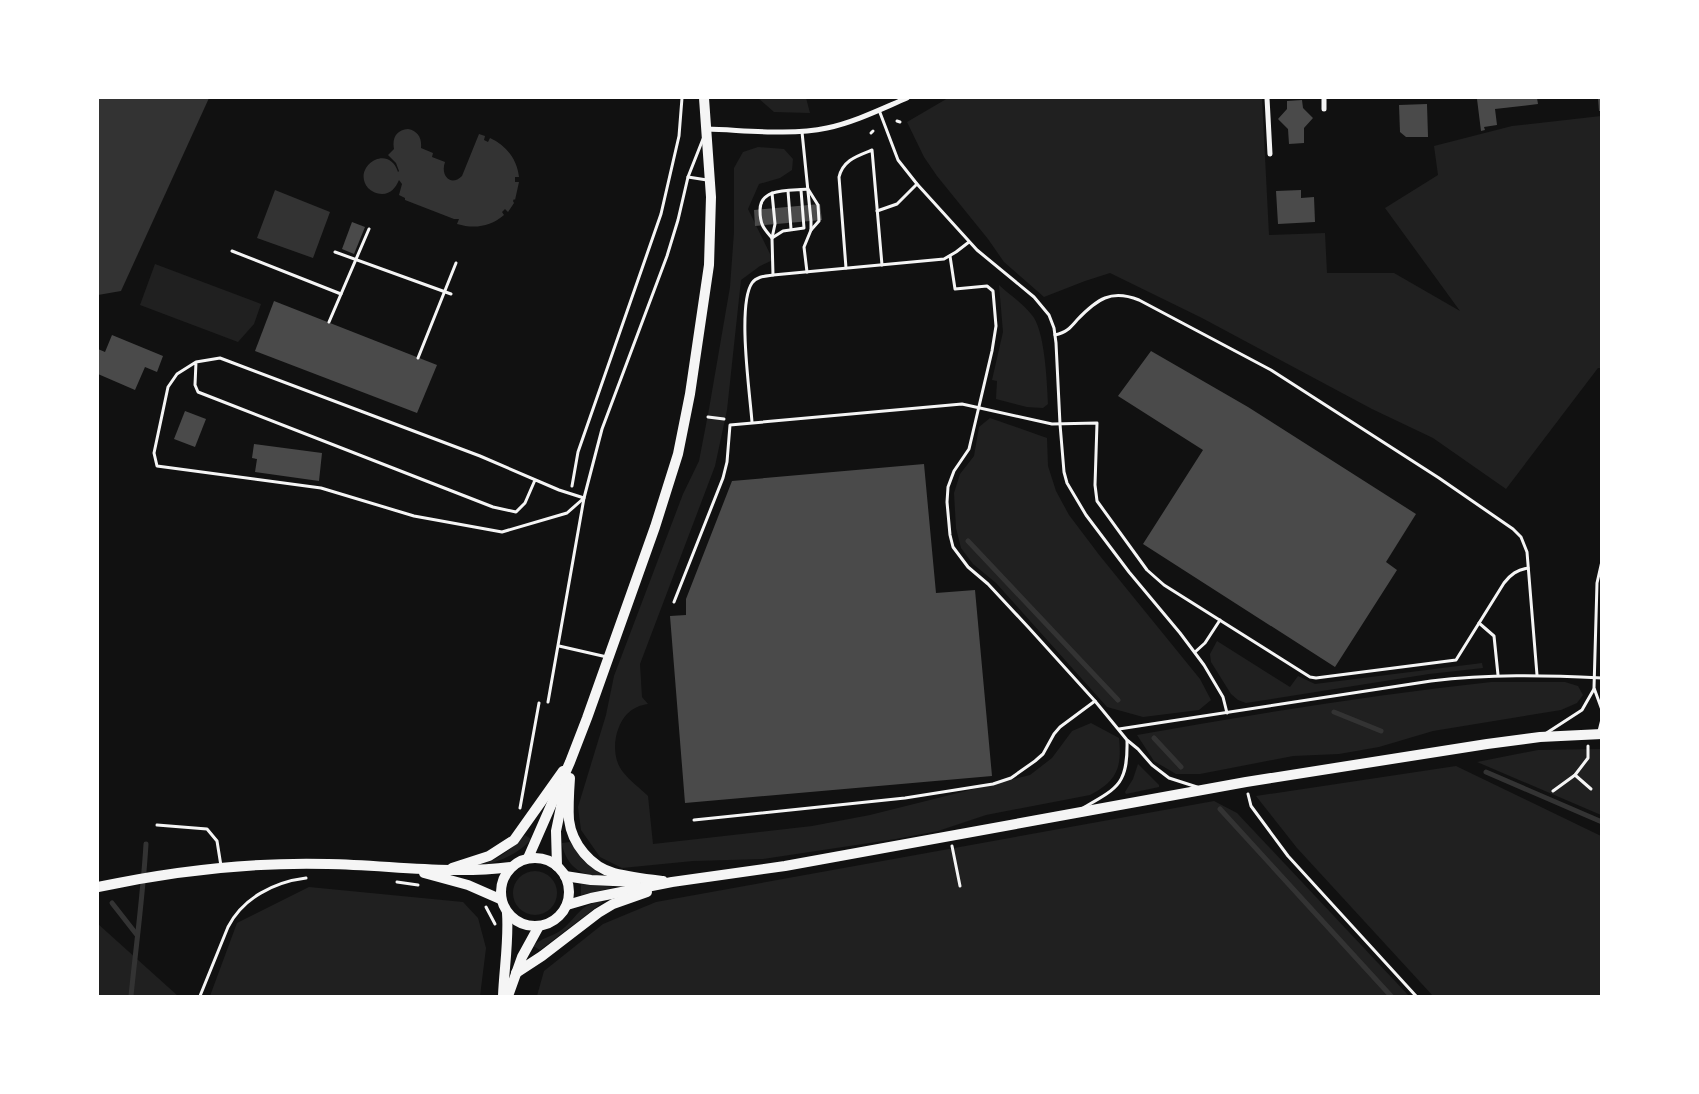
<svg xmlns="http://www.w3.org/2000/svg" width="1699" height="1094" font-family="'PT Sans Narrow',sans-serif">
  <style>
    .green { fill: #202020 }
    .water { fill: #333 }
    .lines { fill: none; stroke-linecap: round; stroke-linejoin: round }
    .stream { stroke: #333; stroke-width: 5 }
    .building { fill: #4a4a4a }
    .path { stroke: #f5f5f5; stroke-width: 3 }
    .service { stroke: #f5f5f5; stroke-width: 3 }
    .minor { stroke: #f5f5f5; stroke-width: 5 }
    .secondary { stroke: #f5f5f5; stroke-width: 10 }
    .primary { stroke: #f5f5f5; stroke-width: 10 }
  </style>
  <rect width="100%" height="100%" fill="#111"/>
  <g class="green">
    <path d="M758,98H806L810,113L774,112Z"/>
    <path d="M948,98H1262L1269,235L1325,233L1327,273H1394L1460,311L1385,208L1438,175L1434,146L1512,126L1601,116V368H1598L1506,489L1433,438L1372,409L1202,318L1110,273L1085,281L1044,297L1004,262L988,239L937,176L924,157L907,122Z"/>
    <path d="M758,147L784,149L793,159L792,170L780,178L759,184L748,209L773,260L760,266L741,280L727,410L715,466L640,664L642,697L648,704C640,705 633,708 627,714C614,728 610,756 623,772C630,781 640,788 648,796L653,844L812,826L870,815L1030,775L1052,758L1072,731L1091,723L1119,738C1122,768 1117,781 1090,795L986,815L938,831L896,839L763,859L693,861L622,868L600,857L581,830L578,807L606,715L614,676L683,494L699,461L709,409L730,287L734,232V168L743,152Z"/>
    <path d="M155,264L261,304L254,324L238,342L140,305Z"/>
    <path d="M999,285C1010,295 1022,303 1031,314C1045,328 1047,383 1048,404L1043,408L1027,407L996,399L997,381L992,380L1003,332Z"/>
    <path d="M990,418L1047,438L1048,466L1056,491L1069,515L1100,556L1200,679L1211,700L1199,710L1143,717L1107,707L996,583L973,564L961,548L956,528L954,493L960,474L974,456L979,427Z"/>
    <path d="M1217,641L1290,687L1298,676L1315,684L1482,663L1483,668L1429,674L1246,703L1238,700L1231,694L1211,662L1210,654Z"/>
    <path d="M1491,682H1565L1578,686L1583,695L1577,703L1561,710L1433,731L1379,747L1339,754L1293,756L1200,774H1176L1154,761L1137,735C1255,714 1372,695 1491,682Z"/>
    <path d="M1601,749V815L1477,762L1538,750Z"/>
    <path d="M1138,764L1159,785V787L1126,794L1125,792L1133,779Z"/>
    <path d="M1456,766L1601,836V996H1433L1297,848L1256,796Z"/>
    <path d="M1214,801L1237,813L1409,996H537L544,971L603,924L656,902Z"/>
    <path d="M525,835L531,839C523,851 498,863 483,865V864C500,859 513,848 525,835Z"/>
    <path d="M570,842L584,861L603,876C581,877 567,866 562,845V843Z"/>
    <circle cx="535" cy="893" r="22"/>
    <path d="M581,884L615,887L581,895Z"/>
    <path d="M309,887L463,902L478,918L486,948L480,996H210L237,923Z"/>
    <path d="M601,901L603,902L540,950L533,946C541,938 551,937 560,931C577,919 578,905 601,901Z"/>
    <path d="M98,924L178,996H98Z"/>
  </g>
  <g class="water">
    <path d="M98,98H209L121,291L98,295Z"/>
    <path d="M408,129C418,131 422,138 421,148L433,153L432,157L445,162C440,176 451,187 462,176L479,134L485,136L484,140L488,142L490,138C506,145 517,159 519,177H515V182H519L515,200L514,199L513,201L514,203L508,212L505,209L502,212L504,215C490,227 474,229 457,224L459,219H454L405,200V198L399,195L402,184L399,180C396,187 391,194 382,194C377,194 371,191 368,188C351,168 388,142 398,172L399,171L396,163L388,155L394,149C392,138 396,130 408,129Z"/>
    <path d="M275,190L330,212L313,258L257,238Z"/>
  </g>
  <g class="lines">
    <g class="stream">
      <path d="M968,541L1118,700"/>
      <path d="M1334,712L1381,731"/>
      <path d="M1154,738L1181,767"/>
      <path d="M1486,772L1602,822"/>
      <path d="M1220,809L1391,996"/>
      <path d="M112,903L137,935"/>
      <path d="M131,996C136,946 143,895 146,844"/>
    </g>
  </g>
  <g class="building">
    <path d="M1486,98H1537L1538,104L1495,109L1497,125L1484,127L1485,130L1481,131L1477,99Z"/>
    <path d="M1598,98H1602V111H1599Z"/>
    <path d="M1302,100L1303,108L1313,118L1304,128V143L1289,144L1288,129L1278,119L1287,109V101Z"/>
    <path d="M1427,104L1428,137H1406L1400,132L1399,105Z"/>
    <path d="M1301,190V198L1314,197L1315,222L1278,224L1276,191Z"/>
    <path d="M820,204L822,220L755,226L754,210Z"/>
    <path d="M352,222L365,227L354,254L342,249Z"/>
    <path d="M274,301L437,365L417,413L255,351Z"/>
    <path d="M112,335L163,356L157,372L145,367L135,390L98,374V349L105,352Z"/>
    <path d="M1151,351L1248,407L1416,514L1386,562L1397,570L1335,667L1143,544L1203,450L1118,396Z"/>
    <path d="M185,411L206,419L195,447L174,439Z"/>
    <path d="M254,444L322,453L319,481L255,472L257,459L252,458Z"/>
    <path d="M924,464L936,593L975,590L992,776L685,803L670,616L686,615V599L732,481Z"/>
  </g>
  <g class="lines">
    <g class="path">
      <path d="M897,121L900,122"/>
      <path d="M871,133L873,131"/>
      <path d="M232,251L341,294"/>
      <path d="M335,252L451,294"/>
      <path d="M329,322L369,229"/>
      <path d="M418,358L456,263"/>
      <path d="M708,417L724,419"/>
      <path d="M572,486L578,452L661,214L679,136L682,98"/>
      <path d="M1575,775L1591,789"/>
      <path d="M1553,791L1575,775L1588,758V746"/>
      <path d="M1248,794L1251,806L1288,856L1416,996"/>
      <path d="M520,808L539,703"/>
      <path d="M952,846L960,886"/>
      <path d="M397,882L418,885"/>
      <path d="M486,907L495,924"/>
      <path d="M200,996L228,927C243,898 274,882 306,878"/>
    </g>
    <g class="service">
      <path d="M879,110L898,160L917,184L977,250L1034,297L1049,315L1054,328L1056,343L1060,424L1064,472L1067,483L1086,515L1129,572L1180,633L1204,665L1223,697L1227,713"/>
      <path d="M802,132L811,221V230L804,247L807,272"/>
      <path d="M688,177L707,180"/>
      <path d="M801,190L804,228L783,231L772,238C763,228 760,224 760,210C760,187 791,191 808,189L818,205L819,221L811,230"/>
      <path d="M788,191L791,229"/>
      <path d="M772,193L775,224L772,238L773,275"/>
      <path d="M877,211L897,204L917,184"/>
      <path d="M950,256L955,289L987,286L993,291L996,326L992,351L969,449L954,471L948,487L947,502L950,535L953,547L968,567L988,584L1029,628L1095,701L1127,740L1138,749L1152,765L1169,778L1197,787"/>
      <path d="M846,268L839,177C843,160 857,156 872,150L882,265"/>
      <path d="M1055,335C1067,332 1070,328 1077,320C1097,299 1111,289 1139,300L1271,370L1439,478L1513,529L1521,537L1527,552L1537,675"/>
      <path d="M196,362L177,374L168,387L154,453L157,466L321,488L414,516L502,532L567,513L584,498L559,490L480,456L220,358L196,362L195,385L198,392L493,507L516,512L525,503L535,480"/>
      <path d="M752,422C750,394 737,305 752,283C757,276 766,276 773,275L944,259L956,252L969,242"/>
      <path d="M1602,561L1597,583L1594,688L1602,710"/>
      <path d="M674,602L723,478L727,462L730,425L962,404L1052,424L1097,423L1095,485L1097,501L1147,570L1164,585L1310,677L1316,678L1456,660L1504,583C1511,574 1517,570 1528,568"/>
      <path d="M1479,623L1494,636L1498,675"/>
      <path d="M559,646L607,657"/>
      <path d="M1195,652L1205,643L1220,620"/>
      <path d="M548,702L584,498L602,429L667,256L678,220L688,177L703,139"/>
      <path d="M1119,729L1431,681C1489,674 1544,675 1602,678"/>
      <path d="M1599,731L1602,719"/>
      <path d="M1545,734L1582,710L1594,689"/>
      <path d="M1083,808C1118,788 1128,784 1127,741"/>
      <path d="M694,820L905,798L993,784L1011,778L1035,761L1043,754L1054,734L1060,727L1095,701"/>
      <path d="M157,825L207,829L217,841L221,866"/>
    </g>
    <g class="minor">
      <path d="M1267,98L1270,154"/>
      <path d="M1324,98V109"/>
      <path d="M707,129C744,130 791,136 827,128C855,122 881,109 907,98"/>
    </g>
    <g class="secondary">
      <path d="M570,778C569,792 568,806 569,820C572,844 591,867 614,873C630,877 647,879 663,881"/>
      <path d="M452,868L489,856L514,840L563,771"/>
      <path d="M424,873L468,885L500,899"/>
      <path d="M565,876L591,880L636,882"/>
      <path d="M98,887C173,871 251,862 328,864C389,865 450,875 511,867"/>
      <path d="M567,905L591,898L672,882L785,866L1246,782L1487,744L1540,737L1602,734"/>
      <path d="M516,973L542,956L598,913L613,904L647,892"/>
    </g>
    <g class="primary">
      <circle cx="535" cy="892" r="34"/>
      <path d="M528,858L570,762L587,718L655,527L678,454L690,394L709,265L711,197L704,98"/>
      <path d="M557,866L556,831L567,778"/>
      <path d="M503,996C504,969 509,941 507,913"/>
      <path d="M508,996L522,957L539,926"/>
    </g>
  </g>
  <rect width="1699" height="1094" fill="none" stroke="#ffffff" stroke-width="198"/>
</svg>
